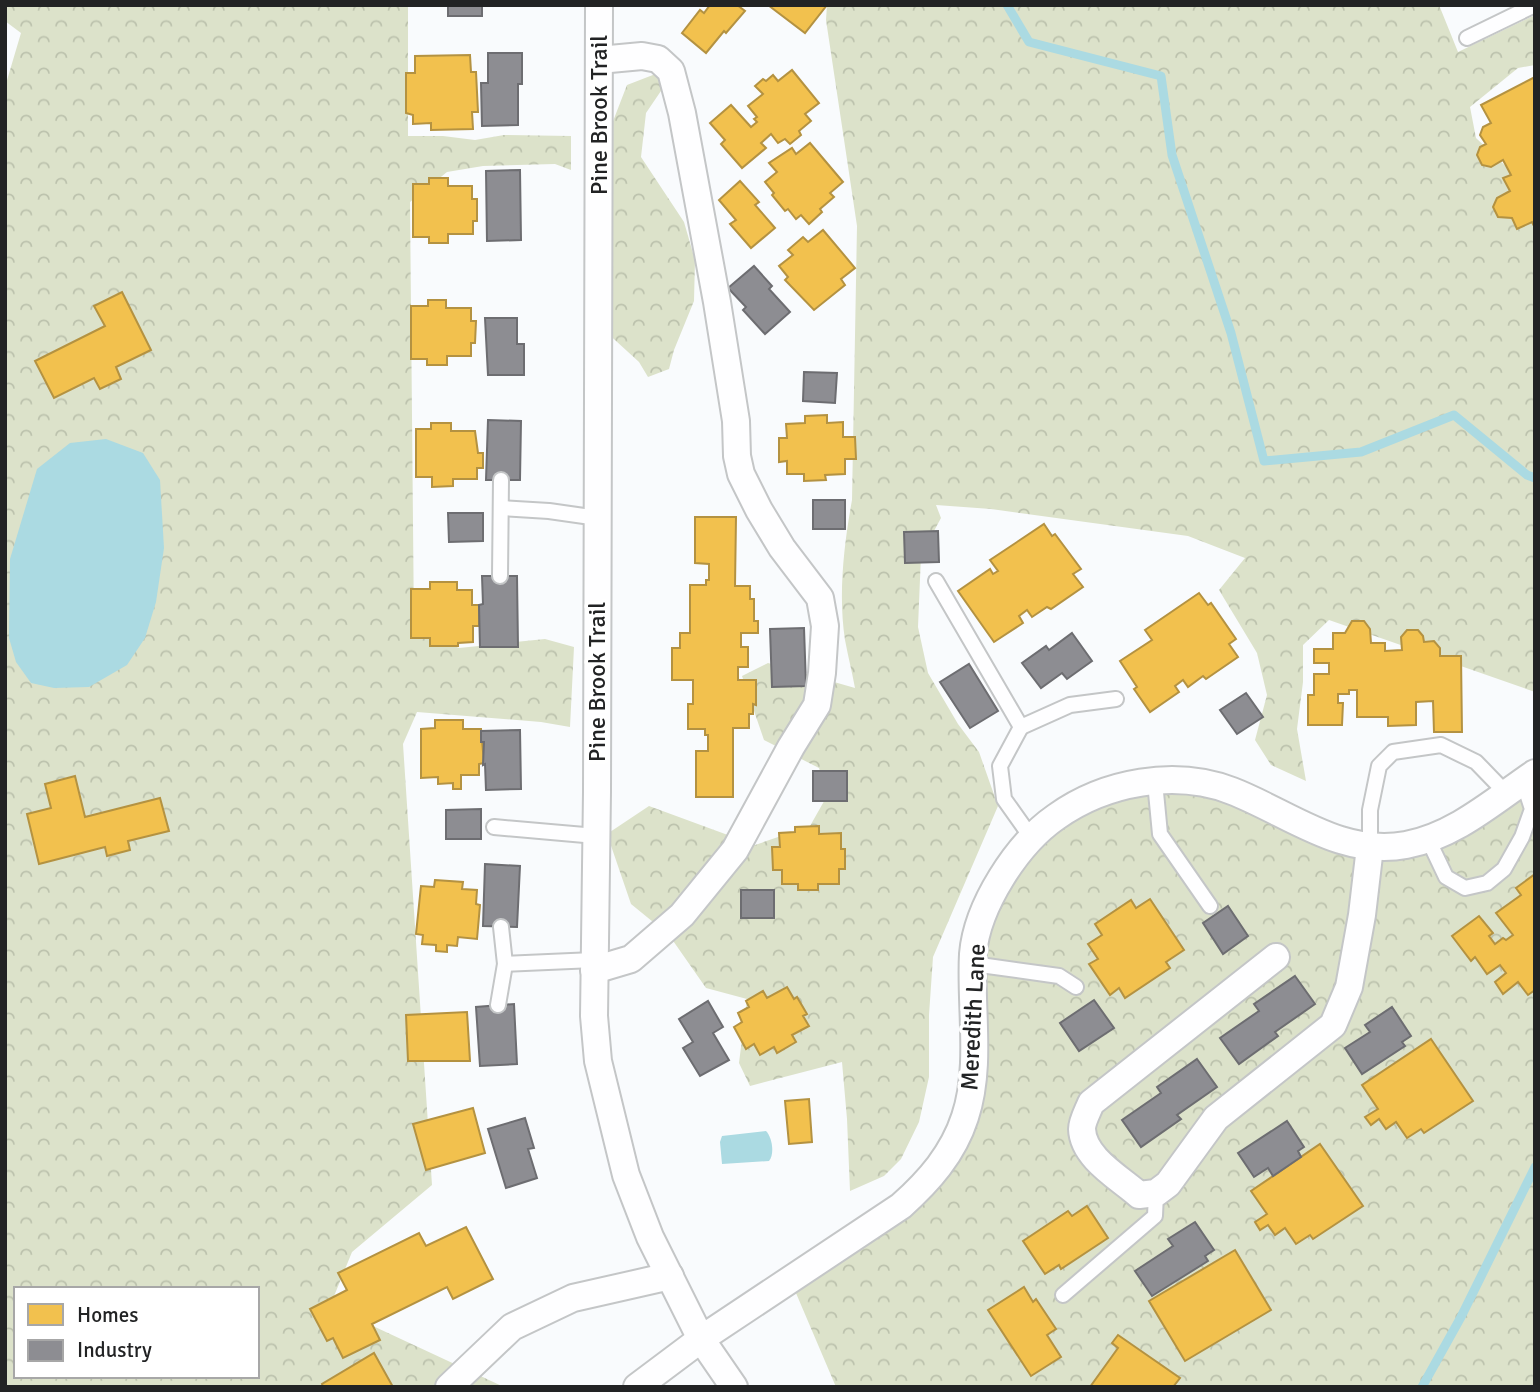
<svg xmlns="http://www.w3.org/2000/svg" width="1540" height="1392" font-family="Signika,sans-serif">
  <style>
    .forest { fill: url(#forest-crowns); fill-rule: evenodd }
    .water { fill: #abdae2 }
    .homes { fill: #f2c14e; stroke: #b49241; stroke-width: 2 }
    .industry { fill: #8d8d92; stroke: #6d6d71; stroke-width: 2 }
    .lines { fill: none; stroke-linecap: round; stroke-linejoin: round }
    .stream { stroke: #abdae2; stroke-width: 9 }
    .lane-casing { stroke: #c4c6c7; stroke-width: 18 }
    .street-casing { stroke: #c4c6c7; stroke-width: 30 }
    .lane { stroke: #fefeff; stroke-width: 14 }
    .street { stroke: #fefeff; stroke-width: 26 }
    .labels { text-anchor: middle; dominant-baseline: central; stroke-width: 7; stroke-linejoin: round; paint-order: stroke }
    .street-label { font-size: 24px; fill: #222324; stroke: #fff }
  </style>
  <defs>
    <pattern id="forest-crowns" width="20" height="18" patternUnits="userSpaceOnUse" patternTransform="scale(1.75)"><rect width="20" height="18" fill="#dce2ca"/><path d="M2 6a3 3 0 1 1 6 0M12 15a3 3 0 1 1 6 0" fill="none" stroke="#bcc2ad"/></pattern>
  </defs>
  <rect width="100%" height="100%" fill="#f9fbfd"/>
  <g class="forest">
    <path d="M5,5H408V136H443L475,140L504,135L571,136V170L555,164L483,166L447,172L410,202L414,629L459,648L545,639L574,647L570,727L541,722L417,712L403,744L432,1185L352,1252L330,1306L504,1387H5V87L21,33L5,21ZM16,1289H257V1376H16Z"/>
    <path d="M827,5H1439L1458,52L1535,15V65L1518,68L1470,107L1476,138L1535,194V692L1329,620L1303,645V682L1297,729L1306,781L1271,765L1255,740L1267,695L1257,653L1219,590L1245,558L1188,536L991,509L936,505L941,518L921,555L918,627L928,673L958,724L979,752L998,806L933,957L929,1015V1077L919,1122L901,1159L884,1176L850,1191L847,1119L842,1062L750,1086L739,1063L747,999L706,988L669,935L631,904L607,834L649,806L755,845L810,826L827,796L819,768L764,740L742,676L768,663L855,688C852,672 848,656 845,640C838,595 844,544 852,500L857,226L826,20Z"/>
    <path d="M658,73L665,85L646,113L641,157L684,222L695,260L694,301L674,350L669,369L648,377L639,362L604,330L610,129L627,85Z"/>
    <path d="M1535,773V1387H836L790,1279L858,1234L962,1127L980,924L1054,818L1182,782L1316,833L1405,845Z"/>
  </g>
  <g class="water">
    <path d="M106,439L143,453L160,480L164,548L156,602L145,638L127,665L89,687L54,688L31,683L16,662L9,638L10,559L37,469L70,443Z"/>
    <path d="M766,1131C772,1137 775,1154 769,1161L722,1164L720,1142L722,1136Z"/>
  </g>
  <g class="homes">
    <path d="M710,5H737L745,11L726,33L724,31L706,53L682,33L700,10L704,13Z"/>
    <path d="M768,5H827L805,33Z"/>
    <path d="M470,55L471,72H476L478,112H472L473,129L431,130V123L413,124V115L406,113V73H415V56Z"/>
    <path d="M792,70L819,103L805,114L811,121L799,131L801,135L790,144L785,139L778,143L771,134L761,143L766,148L742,168L721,144L725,140L710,123L731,105L751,127L757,122L754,119L757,117L748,106L763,94L755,86L763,79L766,81L773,75L778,81Z"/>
    <path d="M1535,77V228L1532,222L1517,229L1512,218L1498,217L1493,207L1497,198L1510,191L1503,178L1511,175L1503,160L1491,167L1482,165L1477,155L1480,147L1486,144L1480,135L1483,127L1491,123L1481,105Z"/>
    <path d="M810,143L843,182L830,193L834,197L820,209L822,212L809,224L801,215L796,219L788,209L785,211L772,195L774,193L765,182L777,172L769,163L792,148L796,154Z"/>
    <path d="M429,178H448V186H472V199H477V221H473V234H448V243H429V237H413V184H429Z"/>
    <path d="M740,181L759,202L755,205L775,228L751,248L730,224L736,220L719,200Z"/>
    <path d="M823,230L855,268L841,279L845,285L814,310L785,280L788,277L779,266L793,255L788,250L803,237L808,242Z"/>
    <path d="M122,292L151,350L116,367L121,379L100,389L94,378L54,398L35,361L105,326L94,306Z"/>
    <path d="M428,300H446V308H471V321H476L475,343H471V356H447V365H427V359H411V306H428Z"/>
    <path d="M827,415V423L843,422V437H855L856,459H845V474L825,475L826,480L804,481V474H787V461L779,462V438H787L786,424L805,423V416Z"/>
    <path d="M431,423H451V431H475L478,453H483V468H477V479H453V486L432,487V477H416V429H431Z"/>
    <path d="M695,517H736L735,586H750V599H754V621H758V633H741V647H748V667H738V680H756V705L753,704V714H749V728H733V797H696V751H708V735H705V729H688V704H693V680H672V648H680V633H690V585H706V580H709V564L695,563Z"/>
    <path d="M1044,524L1052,536L1055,534L1081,569L1073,574L1083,587L1051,609L1047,607L1032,617L1027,610L1019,616L1023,623L994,642L958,591L990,569L993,574L998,571L990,560Z"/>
    <path d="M430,582H457V590H472V605H479V626H473V642L458,643V646H430V638H411V589H430Z"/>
    <path d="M1199,593L1208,605L1211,603L1236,639L1229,644L1238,657L1206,679L1203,676L1188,687L1183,680L1175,686L1179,692L1150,712L1134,689L1137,687L1120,661L1152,640L1145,630Z"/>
    <path d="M1352,621H1364L1370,629L1371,643H1385V651L1402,650L1401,637L1407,630H1418L1423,636L1424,642L1434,641L1440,648V656H1461L1462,732H1434L1433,701L1416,702V725L1388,726V717H1357V690H1349V694H1338V703H1343L1342,725H1308V695H1314V674H1329V663H1314V649H1333V633H1345Z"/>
    <path d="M435,720H463V729H481L484,763L479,764V775H461V789H453V783L438,784V777L421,778V729L435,728Z"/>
    <path d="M75,776L85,817L160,798L169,831L128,841L130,850L107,856L105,847L39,864L27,814L51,808L45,784Z"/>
    <path d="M819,826V834L841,833V849H845V869H839V884H818V890H798V884H782V870H773L772,847H780L779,833L795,832V827Z"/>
    <path d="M1535,874V990L1528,995L1518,982L1503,994L1495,982L1506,973L1500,965L1487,974L1475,957L1471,961L1452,936L1479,916L1493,933L1489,936L1495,944L1503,938L1506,940L1513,935L1496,913L1521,895L1516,888Z"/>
    <path d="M435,880L463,882L462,889L477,890L476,904L480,905L477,939L458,937L457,946L447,945V952L436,951V945L422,944L423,935L416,934L421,886L434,887Z"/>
    <path d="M1150,899L1184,950L1166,962L1170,968L1125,998L1119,988L1110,995L1089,964L1098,959L1088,944L1102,935L1095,924L1131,900L1136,908Z"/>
    <path d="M787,987L794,999L797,997L807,1014L803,1016L809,1026L792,1035L796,1042L777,1053L774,1047L760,1055L754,1044L746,1049L734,1027L742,1022L738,1013L749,1007L746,1001L763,991L767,998Z"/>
    <path d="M467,1012L470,1061H408L406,1015Z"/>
    <path d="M1431,1039L1473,1101L1424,1133L1421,1129L1407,1138L1396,1122L1386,1129L1379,1119L1371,1125L1365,1117L1378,1109L1362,1085Z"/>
    <path d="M809,1099L812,1142L789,1144L785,1101Z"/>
    <path d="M473,1108L485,1153L426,1170L413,1124Z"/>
    <path d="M1320,1144L1363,1206L1313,1239L1310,1235L1296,1244L1285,1228L1275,1235L1268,1225L1260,1230L1255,1222L1267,1214L1251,1191Z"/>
    <path d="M1087,1206L1108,1238L1061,1269L1059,1265L1045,1274L1023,1241L1068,1211L1072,1216Z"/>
    <path d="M466,1227L493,1279L453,1299L447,1287L372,1324L380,1340L343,1358L333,1338L327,1341L310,1309L347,1290L338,1273L419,1233L426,1246Z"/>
    <path d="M1235,1250L1271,1310L1185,1361L1149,1301Z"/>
    <path d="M1024,1287L1033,1302L1036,1299L1056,1329L1047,1335L1061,1357L1031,1376L988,1310Z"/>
    <path d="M1118,1335L1180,1378L1173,1387H1090L1118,1348L1112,1343Z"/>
    <path d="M374,1353L393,1387H323L322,1384Z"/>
  </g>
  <g class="industry">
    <rect x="448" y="5" width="34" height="11"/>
    <path d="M488,53H522V84H518V125L482,126L481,83H488Z"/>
    <path d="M520,170L521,240L487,241L486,171Z"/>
    <path d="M754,266L772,286L769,289L790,312L765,334L743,310L746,307L728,288Z"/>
    <path d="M485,318H517V344H524V375H488Z"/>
    <path d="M804,372L837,373L835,403L803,401Z"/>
    <path d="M488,420L521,421L520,480H486Z"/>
    <rect x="813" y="500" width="32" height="29"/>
    <path d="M448,513H483V541L449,542Z"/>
    <path d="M938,531L939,562L905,563L904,532Z"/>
    <path d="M482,576H517L518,647H480L479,605L483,604Z"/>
    <path d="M804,628L806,686L772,687L770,629Z"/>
    <path d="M1072,633L1092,661L1067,679L1062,673L1041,688L1022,663L1046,646L1049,650Z"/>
    <path d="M969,664L998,711L970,728L940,682Z"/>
    <path d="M1246,693L1263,717L1237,734L1220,710Z"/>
    <path d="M520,730L521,789L486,790L485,764L483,765L484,742H481V731Z"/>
    <rect x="813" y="771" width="34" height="30"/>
    <path d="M481,809V839H446V810Z"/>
    <path d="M485,864L520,866L517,927L483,926Z"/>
    <rect x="741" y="890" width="33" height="28"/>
    <path d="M1228,906L1248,936L1223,954L1203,923Z"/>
    <path d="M1295,976L1315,1004L1275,1032L1278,1036L1239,1064L1220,1038L1259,1011L1254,1004Z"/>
    <path d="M1094,1000L1114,1028L1079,1051L1060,1023Z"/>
    <path d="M708,1001L723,1027L713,1033L729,1060L700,1076L683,1048L693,1042L679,1019Z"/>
    <path d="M514,1004L517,1064L480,1066L476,1007Z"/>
    <path d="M1392,1007L1411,1036L1402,1042L1405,1046L1362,1074L1345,1048L1370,1032L1365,1025Z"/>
    <path d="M1197,1059L1217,1087L1177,1115L1181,1119L1141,1147L1122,1120L1161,1093L1157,1087Z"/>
    <path d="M525,1118L534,1148L528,1149L537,1178L506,1188L488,1129Z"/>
    <path d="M1287,1121L1304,1147L1298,1151L1301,1157L1273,1176L1268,1168L1254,1177L1238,1153Z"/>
    <path d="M1195,1222L1214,1250L1205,1256L1208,1261L1152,1296L1135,1271L1173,1246L1168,1239Z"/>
  </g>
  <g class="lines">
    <g class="stream">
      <path d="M1007,5L1029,42L1161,76L1172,155L1231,333L1264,461L1361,452L1454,415L1527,475L1535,478"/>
      <path d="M1422,1387L1461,1317L1535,1167"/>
    </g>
    <defs>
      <g id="lane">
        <path d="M1467,38L1535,5"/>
        <path d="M501,508L549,511L598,518"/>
        <path d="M500,576L501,480"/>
        <path d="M936,581L1021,727L1000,766L1004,799L1031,837"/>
        <path d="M1021,727L1070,705L1116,699"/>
        <path d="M1155,782L1160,834L1210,906"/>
        <path d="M494,827L596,836"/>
        <path d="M1428,839L1446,877L1465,888L1487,883L1504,869L1522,837L1532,809L1523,781"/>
        <path d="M1370,847V810L1379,766L1393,752L1441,745L1476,762L1506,793"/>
        <path d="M505,964L594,960"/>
        <path d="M973,964L1059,976L1076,987"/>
        <path d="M498,1005L505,964L501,927"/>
        <path d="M1063,1295L1155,1216L1156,1193"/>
      </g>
      <g id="street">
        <path d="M599,5L597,792L594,1016L598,1061L626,1175L650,1237L701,1339L734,1387"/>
        <path d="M1276,957L1091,1103C1088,1111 1082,1121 1082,1129C1083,1158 1120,1178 1139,1195L1156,1193L1168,1184L1216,1118L1333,1025L1349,987L1362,915L1370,847"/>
        <path d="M594,970L631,959L682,915L735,850L791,747L817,705L822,673L825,626L820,598L782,548L759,510L741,474L737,456L736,421L717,302L682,113L671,71L658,59L642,56L599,60"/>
        <path d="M449,1387L512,1327L573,1298L670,1276"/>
        <path d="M637,1387L701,1339L901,1206C929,1181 953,1154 965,1117C982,1066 970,1007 973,954C977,906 1017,844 1056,817C1105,782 1175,769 1232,791C1289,813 1341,857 1406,845C1455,836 1495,800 1535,773"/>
      </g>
    </defs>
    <use href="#lane" class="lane-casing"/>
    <use href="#street" class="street-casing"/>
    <use href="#lane" class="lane"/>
    <use href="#street" class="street"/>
  </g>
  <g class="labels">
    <g class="street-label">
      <text transform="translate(599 115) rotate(-90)">Pine Brook Trail</text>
      <text transform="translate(597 682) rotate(-90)">Pine Brook Trail</text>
      <text transform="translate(973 1017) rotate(-87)">Meredith Lane</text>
    </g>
  </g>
  <rect width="1540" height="1392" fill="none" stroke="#222324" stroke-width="14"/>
  <rect x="14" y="1287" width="245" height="91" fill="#ffffff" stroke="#a7a7a7" stroke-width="2"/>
  <rect x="28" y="1304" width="35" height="21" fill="#f2c14e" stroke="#a7a7a7" stroke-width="2"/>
  <text x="77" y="1322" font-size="21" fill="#222324">Homes</text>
  <rect x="28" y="1340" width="35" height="21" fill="#8d8d92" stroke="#a7a7a7" stroke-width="2"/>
  <text x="77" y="1357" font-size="21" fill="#222324">Industry</text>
</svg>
